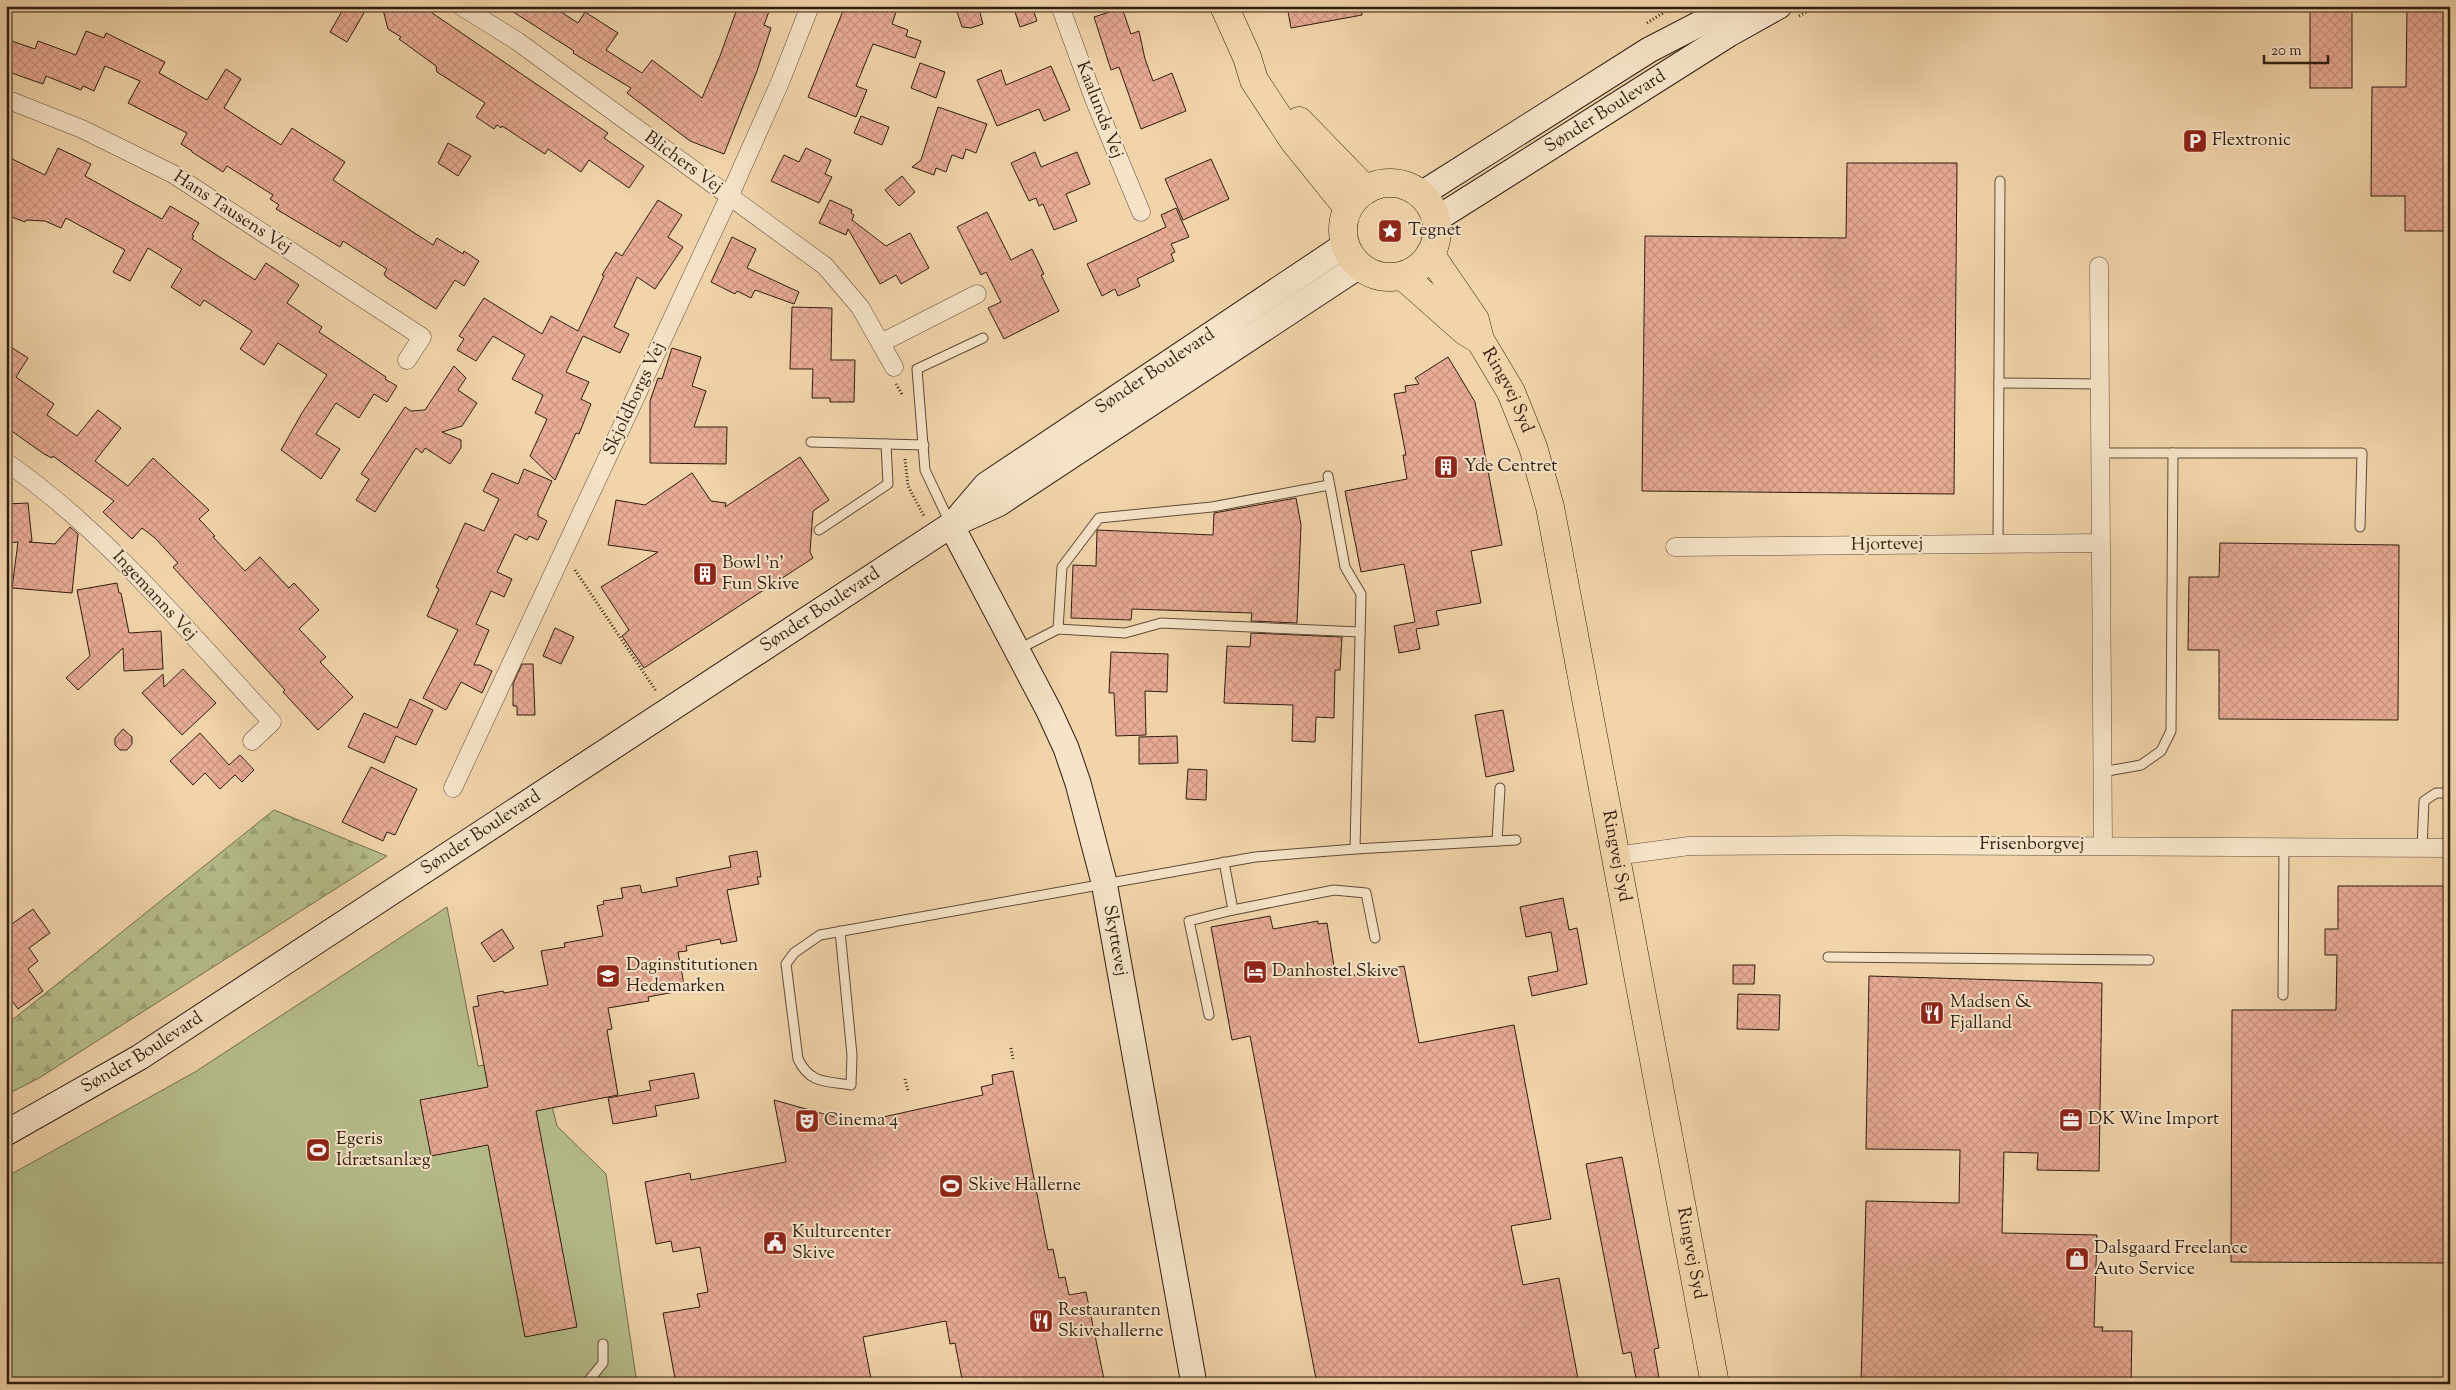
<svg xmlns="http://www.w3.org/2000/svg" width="2456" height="1390" font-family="'Sorts Mill Goudy',serif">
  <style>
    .green { fill: #b6bd8c; stroke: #726d4e }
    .forest { fill: url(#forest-firs); stroke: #726d4e }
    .building { fill: url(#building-cross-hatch); stroke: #2f1d0f }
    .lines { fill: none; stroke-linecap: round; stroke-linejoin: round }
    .lane-casing { stroke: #604b36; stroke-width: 11 }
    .street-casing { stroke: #604b36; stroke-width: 19 }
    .secondary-casing { stroke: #2f1d0f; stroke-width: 27 }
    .primary-casing { stroke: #2f1d0f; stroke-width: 29 }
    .path { stroke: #2f1d0f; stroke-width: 3; stroke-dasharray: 1 2.5; stroke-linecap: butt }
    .lane { stroke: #f6e3c8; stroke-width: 9 }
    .street { stroke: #f6e3c8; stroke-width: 18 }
    .secondary { stroke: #f6e3c8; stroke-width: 25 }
    .primary { stroke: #f1d4aa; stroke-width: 28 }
    .labels { text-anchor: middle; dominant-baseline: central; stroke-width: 4; stroke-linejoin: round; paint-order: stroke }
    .street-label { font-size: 18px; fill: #2f1d0f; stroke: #f6e3c8 }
    .poi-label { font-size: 18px; fill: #2f1d0f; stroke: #f6e3c8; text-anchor: start }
  </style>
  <defs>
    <pattern id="forest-firs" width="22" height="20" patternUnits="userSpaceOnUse" patternTransform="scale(1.25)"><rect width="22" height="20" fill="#b6bd8c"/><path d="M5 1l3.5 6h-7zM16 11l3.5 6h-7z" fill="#9da278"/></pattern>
    <pattern id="building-cross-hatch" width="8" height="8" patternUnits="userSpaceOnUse" patternTransform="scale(1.25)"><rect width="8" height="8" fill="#e8ab95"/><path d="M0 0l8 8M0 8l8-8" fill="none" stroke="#c7937f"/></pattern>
  </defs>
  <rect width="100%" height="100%" fill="#f1d4aa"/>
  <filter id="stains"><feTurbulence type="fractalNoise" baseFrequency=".004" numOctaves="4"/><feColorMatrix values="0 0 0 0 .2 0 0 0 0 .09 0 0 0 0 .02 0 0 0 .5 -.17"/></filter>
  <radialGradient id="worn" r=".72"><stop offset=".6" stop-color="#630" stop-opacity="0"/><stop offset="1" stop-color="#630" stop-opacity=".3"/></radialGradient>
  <path class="green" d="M447,907L478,1066L512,1061L545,1077L557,1126L606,1174L637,1384H6V1177L195,1072Z"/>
  <path class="forest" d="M274,810L387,856L39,1078L6,1095V1025Z"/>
  <g class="building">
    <path d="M345,6H368L347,42L330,32Z"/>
    <path d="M382,6H422L608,133L604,138L644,166L629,188L589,160L581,172L548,149L545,154L502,126L501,128L497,125L494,129L476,117L485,103L437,72L436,66L399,39L401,37L388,29Z"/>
    <path d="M504,6H552L578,23L585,12L618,33L606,50L642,73L652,60L702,98L720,56L738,6H771L764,25L771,28L757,71L724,154L690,141L627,93L631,88L573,53L574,51Z"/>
    <path d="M845,6H898L892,24L908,30L906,36L921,41L915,58L873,44L856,86L867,90L856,117L808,97Z"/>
    <path d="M955,6H978L983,24L971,28L962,27Z"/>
    <path d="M1013,6H1032L1037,21L1020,27Z"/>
    <path d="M1287,6H1361L1362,15L1291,28Z"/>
    <rect x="2310" y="6" width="42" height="82"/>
    <path d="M2407,6H2450V231H2405V196H2371L2372,87H2406Z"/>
    <path d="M1122,8L1131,34L1139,31L1145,59L1153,81L1172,73L1186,111L1141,129L1119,67L1111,70L1094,17Z"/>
    <path d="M86,31L104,38L106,33L165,62L159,73L207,100L226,69L241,79L224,108L281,145L292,128L345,162L333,180L433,245L437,238L463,254L464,251L479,261L464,286L455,280L436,309L386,277L384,274L387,269L343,241L340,247L276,209L279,205L270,199L273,195L227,166L223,172L192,152V151L181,144L187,133L128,103L140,81L105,66L94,91L83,86L81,90L46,76L43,84L6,71V39L35,49L38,41L76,55Z"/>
    <path d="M920,63L945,72L936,98L911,88Z"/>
    <path d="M1051,66L1070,110L1044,121L1039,109L997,126L977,80L1001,70L1006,85Z"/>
    <path d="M938,107L987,124L976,153L966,149L963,159L952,155L946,172L936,168L934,175L912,167L921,160Z"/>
    <path d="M861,116L889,127L882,145L854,133Z"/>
    <path d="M448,143L471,156L458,176L438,163Z"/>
    <path d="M58,148L91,164L85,176L162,219L170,206L199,223L192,235L194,236L192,239L255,280L266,263L299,285L287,303L322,327L319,332L386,377L385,379L397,386L387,402L374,394L359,418L336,403L316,434L340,449L321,479L281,450L302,413L327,375L278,343L264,365L240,349L252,331L204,300L200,306L171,287L182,269L148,248L130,281L113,272L125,250L66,218L61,228L45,221L26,220L25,222L6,215V156L45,175Z"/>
    <path d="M806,148L831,160L825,174L832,177L819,203L771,181L784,155L799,162Z"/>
    <path d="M1035,152L1041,167L1077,152L1090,184L1066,194L1077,221L1054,230L1043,204L1039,206L1036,198L1029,201L1011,163Z"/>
    <path d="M1211,159L1229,199L1183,220L1165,179Z"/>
    <path d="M1847,163H1957L1954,494L1642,491L1645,236L1846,238Z"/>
    <path d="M902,176L915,192L899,206L885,190Z"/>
    <path d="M658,200L682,215L668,237L683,247L655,289L637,277L614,327L629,334L620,353L583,336L566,372L589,382L581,399L591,404L579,434L576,433L555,480L530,456L547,419L535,413L543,395L512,379L525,355L493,336L476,361L457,350L464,339L459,336L484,298L542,334L551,316L578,331L604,276L602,275L616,252L622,256Z"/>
    <path d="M830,200L852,210L851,213L854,215L852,220L886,246L910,233L929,268L901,284L896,275L880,284L848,229L846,235L819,223Z"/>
    <path d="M1176,208L1189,237L1171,244L1175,252L1171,254L1174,261L1137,279L1140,286L1118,296L1115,289L1102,296L1087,264L1166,227L1161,215Z"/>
    <path d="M987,212L1011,260L1032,249L1044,274L1041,275L1059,311L1004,339L988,308L1001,302L986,272L981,275L957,227Z"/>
    <path d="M732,237L756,249L747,268L799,292L794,304L755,290L751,298L737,291L735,294L711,282Z"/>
    <path d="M792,307L832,308L831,360H855L854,402H830V398H812L813,369H790Z"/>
    <path d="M6,344L28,358L16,377L54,404L47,415L77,436L98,410L121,428L95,461L128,486L153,458L209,510L199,519L215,536L213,537L245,571L260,557L289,588L294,583L319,610L299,629L326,657L320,662L353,697L318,730L283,692L285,690L173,567L178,563L155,538L142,528L132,539L103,512L114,501L53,456L52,458L44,454L6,427Z"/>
    <path d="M672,348L701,357L692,386L706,391L694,427H727L726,464L650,463V401L658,378L662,379Z"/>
    <path d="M1448,357L1475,402L1502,545L1471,551L1481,603L1436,611L1439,625L1416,629L1420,649L1399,653L1394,626L1415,622L1404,564L1361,572L1345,491L1407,479L1403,455H1406L1394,394L1406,392L1405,386L1419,384L1415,378Z"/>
    <path d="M454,366L466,378L458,390L477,403L462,426L442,432L461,440V448L450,464L425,448L422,453L416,448L375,512L356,500L369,479L361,474L405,407L411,411L425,410Z"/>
    <path d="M800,457L829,500L813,511L810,552L813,558L644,668L622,636L629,630L601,587L658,552L608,545L616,500L645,505L692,473L711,501L726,503L725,507Z"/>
    <path d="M524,469L552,481L538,512V516L547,521L538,540L529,536L527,540L515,534L497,572L512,579L504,597L491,591L476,624L489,630L474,665H480L492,671L482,693L461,682L446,710L423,698L458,630L427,616L439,589L436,587L465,523L484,531L499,499L483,491L492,473L518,484Z"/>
    <path d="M1296,498L1301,525L1297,623L1251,621L1252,613L1132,609L1131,620L1071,618L1073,565L1096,566L1097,530L1213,535L1214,513Z"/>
    <path d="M28,503L32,541L29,542L55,544L70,527L78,534L72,593L12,588L18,542L6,543V504Z"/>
    <path d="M2220,543L2399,545L2398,720L2219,719V650H2188L2189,577H2219Z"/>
    <path d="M117,583L119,593H121L129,633L161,631L163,669L124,671L123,648L78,690L66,678L90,656L77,590Z"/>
    <path d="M555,628L574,637L561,664L543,656Z"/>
    <path d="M1251,633L1342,637L1340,670H1335L1334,718L1316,717L1315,742L1292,741L1293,705L1224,703L1227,646L1250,647Z"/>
    <path d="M1111,652L1168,654L1167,692L1145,691L1146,735L1116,736L1114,693H1109Z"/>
    <path d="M522,664H533L535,715H517V706H513V684Z"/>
    <path d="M183,669L216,703L182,735L142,693L163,674L164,687Z"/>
    <path d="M410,699L433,710L416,745L396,736L384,763L348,747L364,713L397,728Z"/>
    <path d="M1503,710L1514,771L1486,777L1475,715Z"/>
    <path d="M123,729L132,737V744L127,750H120L115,745V738Z"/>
    <path d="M200,733L229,765L240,755L254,770L242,782L235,775L220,789L205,773L193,785L170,761Z"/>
    <path d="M1177,736L1178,763L1139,764V737Z"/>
    <path d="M371,767L417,789L395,835L387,832L383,841L342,822Z"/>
    <path d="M1188,769L1207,770L1206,800L1186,799Z"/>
    <path d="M757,851L761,877H757L759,884L727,890L737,941L721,944L720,939L686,946L687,951L678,952L685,990L648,997L649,1001L608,1008L612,1029L607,1030L618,1095L536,1111L577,1327L525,1337L488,1145L431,1156L420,1100L488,1087L473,1007L479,1006L477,996L503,991L504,993L548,985L541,951L565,947L564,943L603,936L597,906L604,904L603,901L623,898L621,888L640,885L642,893L678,886L676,878L731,867L729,856Z"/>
    <path d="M2338,886H2450V1263L2231,1262L2232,1010H2336L2337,955H2325V929H2338Z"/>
    <path d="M1563,898L1569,930L1577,928L1587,984L1532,996L1528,977L1558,971L1551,932L1526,937L1520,907Z"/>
    <path d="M33,909L50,933L29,948L38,961L28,969L43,991L18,1009L6,992V928Z"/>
    <path d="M1270,916L1273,929L1318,921V924L1327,923L1334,966L1349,976L1404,966L1419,1043L1514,1025L1551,1219L1511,1226L1523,1285L1559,1278L1579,1384H1317L1250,1036L1232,1040L1211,927Z"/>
    <path d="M502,929L514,948L494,962L481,943Z"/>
    <path d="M1733,965H1755L1754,984H1733Z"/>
    <path d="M1869,976L2102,983L2099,1171L2037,1170L2038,1153L2004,1152L2002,1233L2097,1235L2094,1327H2103L2102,1331H2132L2131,1384H1861L1866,1201L1959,1203L1960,1150L1866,1149Z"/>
    <path d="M1738,994L1780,995L1779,1030L1737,1029Z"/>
    <path d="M1013,1071L1048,1250L1053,1249L1059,1278L1065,1277L1069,1295L1086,1292L1105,1384H963L955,1343L950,1344L946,1321L863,1337L872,1384H676L663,1313L700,1307L697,1294L708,1292L700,1247L673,1252L671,1241L656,1244L645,1182L690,1173L691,1180L786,1162L774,1100L856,1123L983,1095L981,1087L993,1084L992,1075Z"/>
    <path d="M694,1073L699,1098L655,1106L657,1116L613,1124L608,1098L651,1090L649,1081Z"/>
    <path d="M1622,1157L1659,1348L1654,1349L1660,1384H1637L1631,1352L1623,1354L1586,1164Z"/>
  </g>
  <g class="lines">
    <defs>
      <g id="lane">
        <path d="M1999,383L2100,384"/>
        <path d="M811,442L924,445"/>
        <path d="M2100,453H2173L2171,731L2161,751L2141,765L2102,772"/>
        <path d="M2173,453H2362L2360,527"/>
        <path d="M1328,476L1345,567L1361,594L1355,849"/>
        <path d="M950,523L925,470L917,369L983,338"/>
        <path d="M819,530L888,484L886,444"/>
        <path d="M1998,544L2000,181"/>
        <path d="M1058,629L1062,567L1099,518L1212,507L1329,485"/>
        <path d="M1019,649L1058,629L1125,633L1161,623L1360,632"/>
        <path d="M1497,841L1500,788"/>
        <path d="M2422,848L2424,801L2436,793H2450"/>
        <path d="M1233,910L1334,890L1366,893L1375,938"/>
        <path d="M840,931L852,1055L851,1085C826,1081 810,1084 798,1059L786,964L794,953L820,935L1255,857L1355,849L1516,840"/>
        <path d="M1828,957L2149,960"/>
        <path d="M2283,995L2284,846"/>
        <path d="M1209,1015L1189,921L1233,910L1224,862"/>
        <path d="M586,1384L603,1363V1344"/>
      </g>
      <g id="street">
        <path d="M461,6L517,41L825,266L860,307L894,367"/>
        <path d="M1060,6L1094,99L1141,212"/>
        <path d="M6,99L82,129L173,174L422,337L407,360"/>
        <path d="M2099,266L2103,845"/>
        <path d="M881,343L977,294"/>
        <path d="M6,462C108,533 188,632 272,722L252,741"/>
        <path d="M1675,547L2100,543"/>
        <path d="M453,788L729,197L781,80L810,6"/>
        <path d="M1615,856L1689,846L1835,845L2450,848"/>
      </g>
      <g id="secondary">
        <path d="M1420,195L1649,50L1734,6"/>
        <path id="s1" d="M1435,220L1729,34L1779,6"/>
        <path id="s2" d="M956,520L986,485L1345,245"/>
        <path id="s3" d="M951,525L1049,711L1066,748L1078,783L1104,882L1194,1384"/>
        <path id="s4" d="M6,1133L140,1057L951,525L998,504L1359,266"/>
      </g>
      <g id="primary">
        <path d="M1224,6L1247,57L1254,80L1294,141L1348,208"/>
        <path d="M1299,121L1366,190"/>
        <circle cx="1390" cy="230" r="47"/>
        <path id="s5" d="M1430,254L1475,320L1480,340L1511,392L1533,447L1550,507L1715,1384"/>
        <path d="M1403,276L1465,331L1478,339"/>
      </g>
    </defs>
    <use href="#lane" class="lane-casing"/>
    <use href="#street" class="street-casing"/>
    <use href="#secondary" class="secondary-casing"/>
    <use href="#primary" class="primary-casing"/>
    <g class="path">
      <path d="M1799,16L1818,6"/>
      <path d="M1647,23L1674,6"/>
      <path d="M896,384L903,396"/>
      <path d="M905,459L908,486L924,516"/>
      <path d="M575,570L656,691"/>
      <path d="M1011,1048L1013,1059"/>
      <path d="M905,1079L908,1091"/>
    </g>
    <use href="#lane" class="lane"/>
    <use href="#street" class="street"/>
    <use href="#secondary" class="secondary"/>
    <use href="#primary" class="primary"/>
  </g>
  <defs>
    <symbol id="parking-square" viewBox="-11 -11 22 22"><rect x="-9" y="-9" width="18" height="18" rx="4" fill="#8f2418" stroke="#f6e3c8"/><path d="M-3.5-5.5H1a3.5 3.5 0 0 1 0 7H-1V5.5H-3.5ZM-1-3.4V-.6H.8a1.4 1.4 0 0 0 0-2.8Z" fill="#fff"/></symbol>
    <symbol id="sight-square" viewBox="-11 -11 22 22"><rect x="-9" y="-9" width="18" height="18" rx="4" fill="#8f2418" stroke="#f6e3c8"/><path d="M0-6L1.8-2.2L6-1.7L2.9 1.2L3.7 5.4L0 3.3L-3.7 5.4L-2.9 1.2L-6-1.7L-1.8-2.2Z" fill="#fff"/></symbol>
    <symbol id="building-square" viewBox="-11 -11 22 22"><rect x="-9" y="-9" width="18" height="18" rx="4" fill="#8f2418" stroke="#f6e3c8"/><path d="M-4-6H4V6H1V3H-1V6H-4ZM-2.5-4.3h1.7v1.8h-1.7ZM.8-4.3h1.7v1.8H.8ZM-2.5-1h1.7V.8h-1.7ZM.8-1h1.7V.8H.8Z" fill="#fff"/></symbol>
    <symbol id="hotel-square" viewBox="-11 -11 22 22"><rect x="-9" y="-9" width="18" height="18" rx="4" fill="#8f2418" stroke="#f6e3c8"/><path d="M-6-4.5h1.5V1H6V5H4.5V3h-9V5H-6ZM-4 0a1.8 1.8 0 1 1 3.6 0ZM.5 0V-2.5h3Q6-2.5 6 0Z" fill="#fff"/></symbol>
    <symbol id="school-square" viewBox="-11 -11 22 22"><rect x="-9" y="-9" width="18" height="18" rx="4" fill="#8f2418" stroke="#f6e3c8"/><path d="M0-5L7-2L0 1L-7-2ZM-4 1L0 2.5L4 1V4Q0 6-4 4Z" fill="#fff"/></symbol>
    <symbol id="restaurant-square" viewBox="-11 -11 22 22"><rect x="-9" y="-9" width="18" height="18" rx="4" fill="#8f2418" stroke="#f6e3c8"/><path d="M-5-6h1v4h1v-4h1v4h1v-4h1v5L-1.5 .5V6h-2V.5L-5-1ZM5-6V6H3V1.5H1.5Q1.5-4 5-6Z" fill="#fff"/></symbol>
    <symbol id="office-square" viewBox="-11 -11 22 22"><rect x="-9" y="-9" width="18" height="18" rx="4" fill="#8f2418" stroke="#f6e3c8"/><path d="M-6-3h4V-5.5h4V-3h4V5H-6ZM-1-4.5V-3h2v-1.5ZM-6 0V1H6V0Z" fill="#fff"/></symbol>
    <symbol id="theatre-square" viewBox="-11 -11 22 22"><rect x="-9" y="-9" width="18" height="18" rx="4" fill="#8f2418" stroke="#f6e3c8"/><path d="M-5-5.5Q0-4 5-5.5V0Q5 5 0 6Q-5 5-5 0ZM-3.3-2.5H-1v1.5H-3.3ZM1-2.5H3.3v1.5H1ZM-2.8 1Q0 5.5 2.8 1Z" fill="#fff"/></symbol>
    <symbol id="stadium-square" viewBox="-11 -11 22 22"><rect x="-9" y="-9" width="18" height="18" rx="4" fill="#8f2418" stroke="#f6e3c8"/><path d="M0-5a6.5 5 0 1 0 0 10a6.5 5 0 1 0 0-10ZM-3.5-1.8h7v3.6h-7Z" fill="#fff"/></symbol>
    <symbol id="civic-square" viewBox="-11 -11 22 22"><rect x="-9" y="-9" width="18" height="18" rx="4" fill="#8f2418" stroke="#f6e3c8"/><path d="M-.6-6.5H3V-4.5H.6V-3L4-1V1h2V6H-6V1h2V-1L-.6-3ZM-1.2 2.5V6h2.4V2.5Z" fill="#fff"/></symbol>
    <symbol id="shop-square" viewBox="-11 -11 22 22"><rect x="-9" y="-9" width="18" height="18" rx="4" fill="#8f2418" stroke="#f6e3c8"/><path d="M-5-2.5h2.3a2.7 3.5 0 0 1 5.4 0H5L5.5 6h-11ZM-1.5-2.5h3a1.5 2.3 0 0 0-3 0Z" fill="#fff"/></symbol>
  </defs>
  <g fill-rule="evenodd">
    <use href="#parking-square" x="2181" y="127" width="28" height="28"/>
    <use href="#sight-square" x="1376" y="217" width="28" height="28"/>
    <use href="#building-square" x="1432" y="453" width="28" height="28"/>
    <use href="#building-square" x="691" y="560" width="28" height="28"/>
    <use href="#hotel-square" x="1241" y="958" width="28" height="28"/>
    <use href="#school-square" x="594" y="962" width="28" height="28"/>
    <use href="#restaurant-square" x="1918" y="999" width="28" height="28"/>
    <use href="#office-square" x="2057" y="1106" width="28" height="28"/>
    <use href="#theatre-square" x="793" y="1107" width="28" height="28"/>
    <use href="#stadium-square" x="304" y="1136" width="28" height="28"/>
    <use href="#stadium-square" x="937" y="1172" width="28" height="28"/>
    <use href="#civic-square" x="761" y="1229" width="28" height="28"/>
    <use href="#shop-square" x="2063" y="1245" width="28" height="28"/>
    <use href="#restaurant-square" x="1027" y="1307" width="28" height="28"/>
  </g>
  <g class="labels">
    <g class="street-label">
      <text transform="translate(1099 110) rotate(69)">Kaalunds Vej</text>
      <text stroke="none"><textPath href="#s1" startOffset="202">Sønder Boulevard</textPath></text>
      <text transform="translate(683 163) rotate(36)">Blichers Vej</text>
      <text transform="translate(232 213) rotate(33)">Hans Tausens Vej</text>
      <text stroke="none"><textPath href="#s2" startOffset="250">Sønder Boulevard</textPath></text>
      <text stroke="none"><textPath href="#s5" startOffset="158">Ringvej Syd</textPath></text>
      <text transform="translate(635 399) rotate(-65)">Skjoldborgs Vej</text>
      <text transform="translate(1887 545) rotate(-1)">Hjortevej</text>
      <text transform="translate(154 596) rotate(47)">Ingemanns Vej</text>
      <text stroke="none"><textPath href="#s4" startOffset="968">Sønder Boulevard</textPath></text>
      <text stroke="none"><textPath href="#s4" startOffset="562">Sønder Boulevard</textPath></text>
      <text x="2032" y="845">Frisenborgvej</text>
      <text stroke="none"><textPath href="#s5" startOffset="638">Ringvej Syd</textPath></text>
      <text stroke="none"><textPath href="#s3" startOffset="450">Skyttevej</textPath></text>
      <text stroke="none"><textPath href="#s4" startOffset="158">Sønder Boulevard</textPath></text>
      <text stroke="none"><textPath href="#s5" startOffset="1042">Ringvej Syd</textPath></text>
    </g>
    <g class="poi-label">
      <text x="2212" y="141">Flextronic</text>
      <text x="1408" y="231">Tegnet</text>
      <text x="1464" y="467">Yde Centret</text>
      <text x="722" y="564">Bowl 'n'<tspan x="722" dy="21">Fun Skive</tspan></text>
      <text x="626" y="966">Daginstitutionen<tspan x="626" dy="21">Hedemarken</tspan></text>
      <text x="1272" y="972">Danhostel Skive</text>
      <text x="1950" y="1003">Madsen &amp;<tspan x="1950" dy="21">Fjalland</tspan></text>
      <text x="2088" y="1120">DK Wine Import</text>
      <text x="824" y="1121">Cinema 4</text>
      <text x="336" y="1140">Egeris<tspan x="336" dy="21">Idrætsanlæg</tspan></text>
      <text x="968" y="1186">Skive Hallerne</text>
      <text x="792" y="1233">Kulturcenter<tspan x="792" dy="21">Skive</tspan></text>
      <text x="2094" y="1249">Dalsgaard Freelance<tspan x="2094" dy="21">Auto Service</tspan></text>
      <text x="1058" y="1311">Restauranten<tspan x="1058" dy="21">Skivehallerne</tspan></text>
    </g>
  </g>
  <rect width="2456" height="1390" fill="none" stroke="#f1d4aa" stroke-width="25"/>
  <rect x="8" y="8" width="2441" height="1375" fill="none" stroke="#2f1d0f" stroke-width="2.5"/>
  <rect x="12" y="12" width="2431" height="1365" fill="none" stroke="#2f1d0f"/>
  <path d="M2264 55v8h64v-8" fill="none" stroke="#2f1d0f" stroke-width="2.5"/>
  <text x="2271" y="55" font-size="15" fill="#2f1d0f" stroke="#f6e3c8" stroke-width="4" paint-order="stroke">20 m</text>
  <rect width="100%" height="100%" filter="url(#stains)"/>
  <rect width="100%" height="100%" fill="url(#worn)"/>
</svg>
